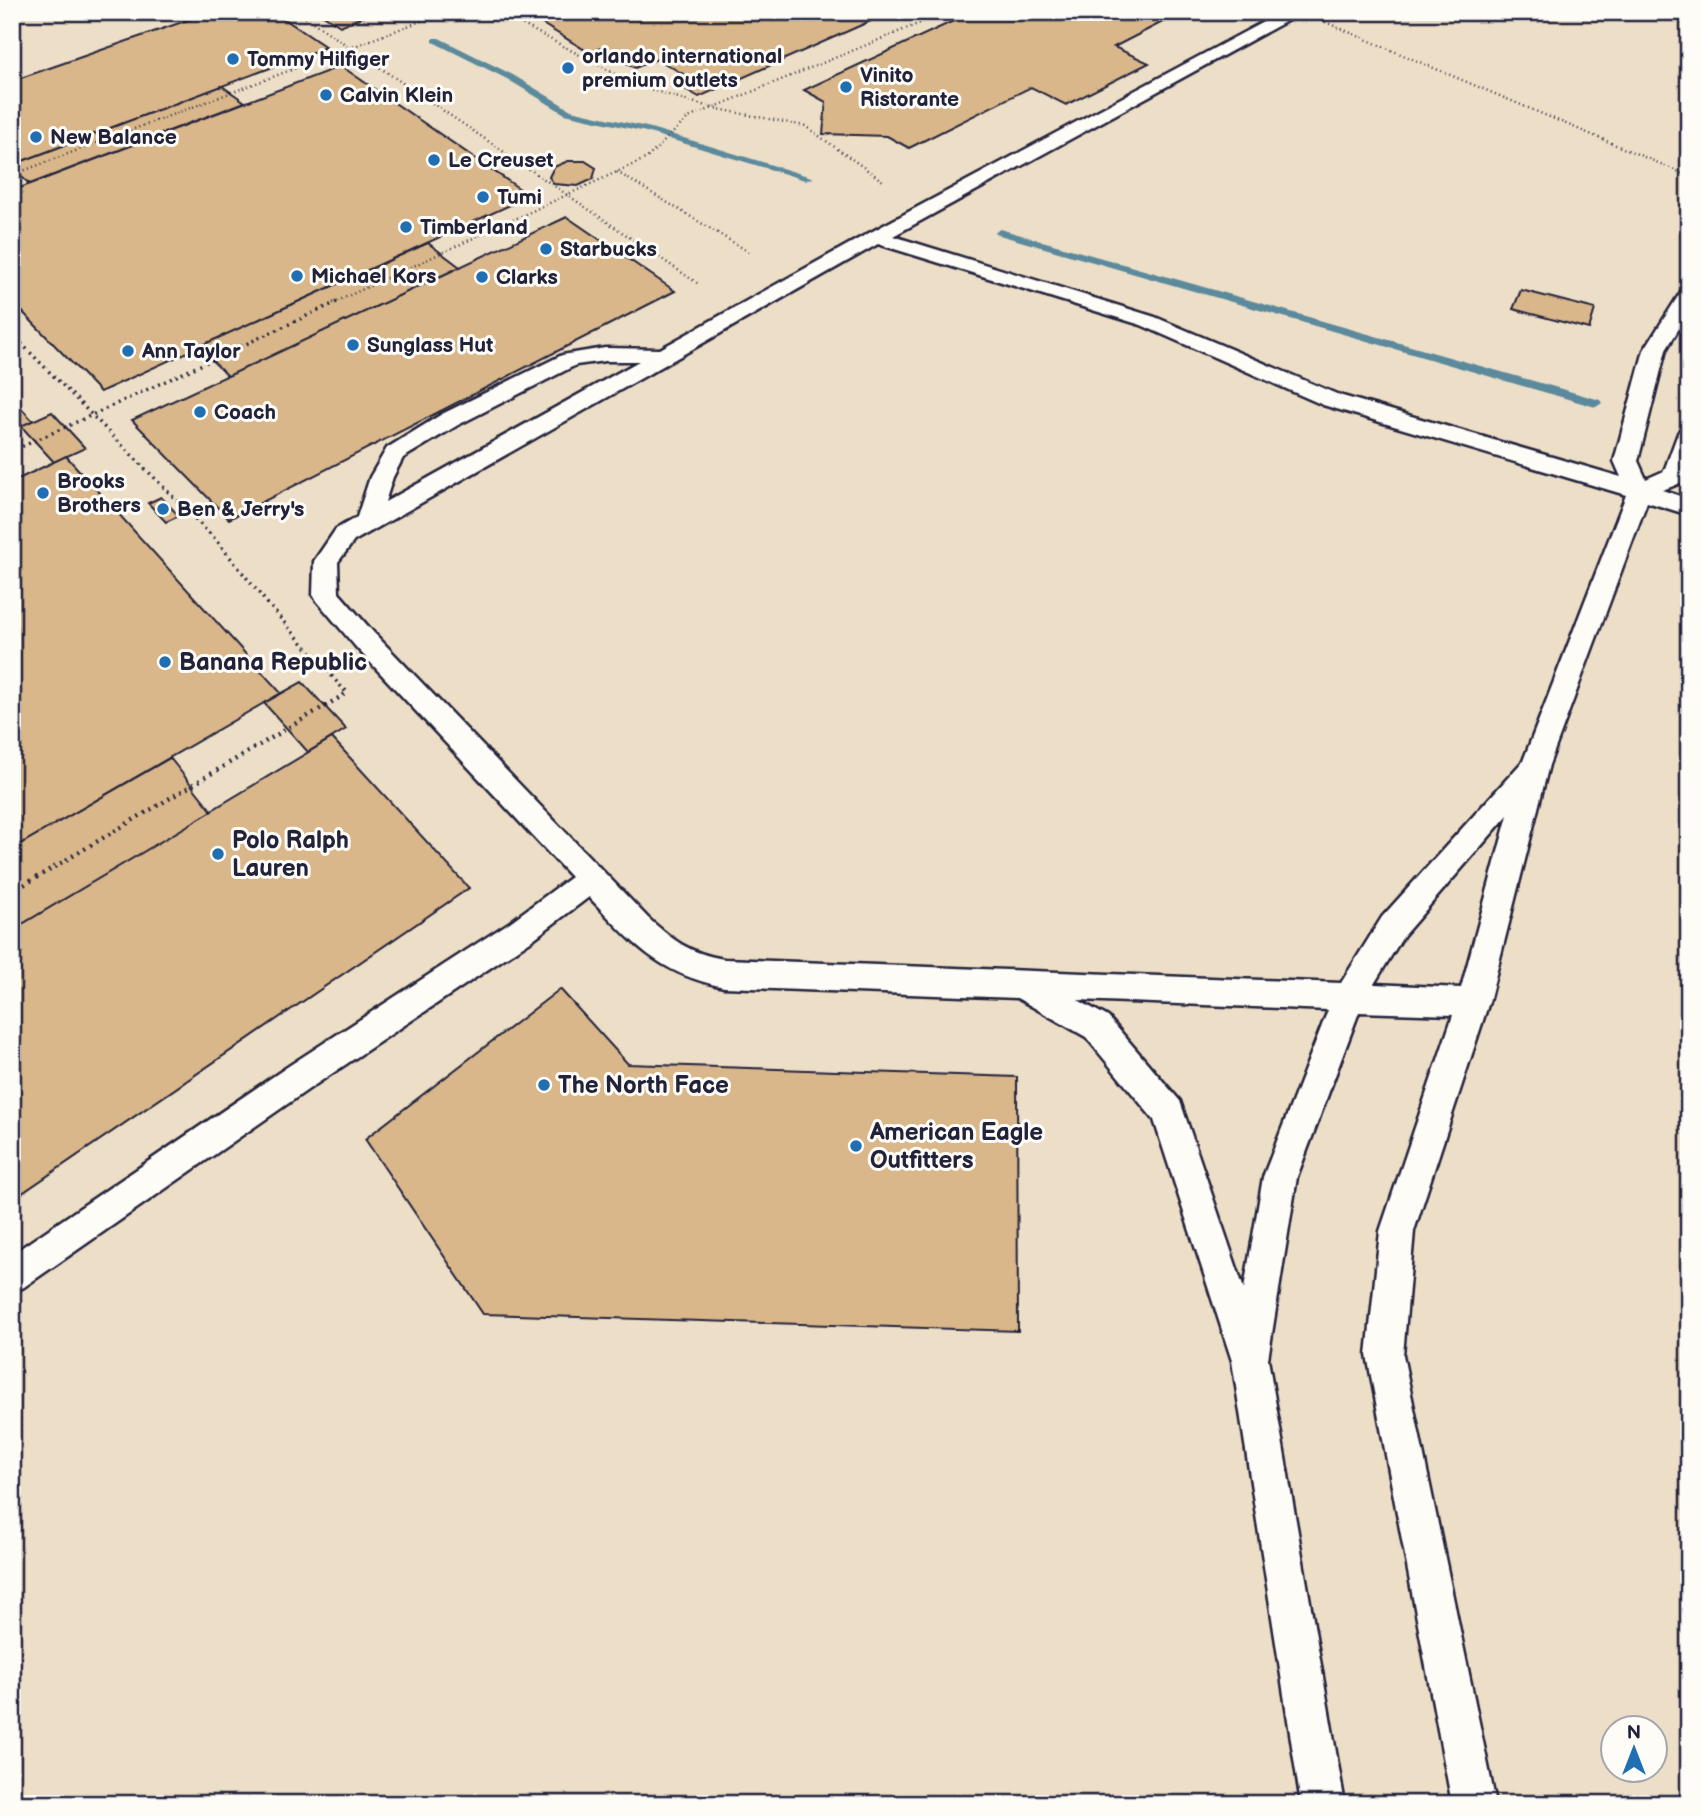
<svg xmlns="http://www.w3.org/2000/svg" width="1701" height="1816" font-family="'Balsamiq Sans',sans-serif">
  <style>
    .built { fill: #eddec7; fill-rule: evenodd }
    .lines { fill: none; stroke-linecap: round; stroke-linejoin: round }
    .stream { fill: #5b8a9d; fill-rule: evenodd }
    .building { fill: #d9b78b; stroke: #22223b; stroke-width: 2 }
    .lane-casing { stroke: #22223b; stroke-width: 5 }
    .path-far2 { stroke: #22223b; stroke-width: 2.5; stroke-dasharray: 1 3.5; stroke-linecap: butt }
    .path-far1 { stroke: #22223b; stroke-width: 3.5; stroke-dasharray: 2 4.5; stroke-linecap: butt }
    .path { stroke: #22223b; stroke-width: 4.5; stroke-dasharray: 2 5; stroke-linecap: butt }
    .lane { fill: #fdfcf7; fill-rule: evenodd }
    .poi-dot { fill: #1f6fb2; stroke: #fdfcf7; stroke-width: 2.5 }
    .labels { text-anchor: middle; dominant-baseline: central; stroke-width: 6; stroke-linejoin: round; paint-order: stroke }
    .far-poi-label { font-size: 21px; font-weight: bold; fill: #22223b; stroke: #fdfcf7; text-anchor: start }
    .poi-label { font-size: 24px; font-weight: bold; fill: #22223b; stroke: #fdfcf7; text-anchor: start }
  </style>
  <rect width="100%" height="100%" fill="#f6eee1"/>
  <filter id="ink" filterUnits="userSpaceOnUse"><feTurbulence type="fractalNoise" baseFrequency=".0143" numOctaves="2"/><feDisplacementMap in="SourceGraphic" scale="14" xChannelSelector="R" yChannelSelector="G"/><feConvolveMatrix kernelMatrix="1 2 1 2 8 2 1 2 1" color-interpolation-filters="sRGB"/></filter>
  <g filter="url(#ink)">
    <path class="built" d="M12,12H1689V1804H12ZM1614,1728H1656V1770H1614Z"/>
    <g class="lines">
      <g class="stream">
        <path d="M433,38H439L513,75L571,110L651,128L814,178L805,180L646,132L565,114L507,79L433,42Z"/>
        <path d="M1000,229L1600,400L1602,403L1596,407L1592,406L996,234L995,232Z"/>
      </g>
    </g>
    <g class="building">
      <path d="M211,12H274L326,47L12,165V81Z"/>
      <path d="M319,12H375L340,26Z"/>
      <path d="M523,12H891L699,97L678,85L692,79L657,59L635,68L601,48L590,53Z"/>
      <path d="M973,12H1182L1114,47L1149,63L1066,105L1031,87L909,148L887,136L823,134L826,102L804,90Z"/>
      <path d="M341,66L530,196L100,392L12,301V191Z"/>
      <path d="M222,86L245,102L30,184L12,169V165Z"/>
      <path d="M568,161H585L596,168L593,179L578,186L554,184L549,177L554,167Z"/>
      <path d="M567,217L675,291L229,519L132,420Z"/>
      <path d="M428,243L460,267L228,376L198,347Z"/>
      <path d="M1521,290L1595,309L1589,329L1513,309Z"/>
      <path d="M12,398L33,421L12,431Z"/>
      <path d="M52,412L85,448L54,462L21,426Z"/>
      <path d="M66,456L281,693L12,849V482Z"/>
      <path d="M161,497L179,516L166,522L148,503Z"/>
      <path d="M302,682L346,729L308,752L264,703Z"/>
      <path d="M332,738L469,888L12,1200V930Z"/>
      <path d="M170,758L212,811L12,930V849Z"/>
      <path d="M560,989L628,1064L1017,1077L1018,1331L483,1314L365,1139Z"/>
    </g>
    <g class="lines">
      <defs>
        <path id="lane" d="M1282,12H1303L893,236L1155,317L1339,395L1621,477L1614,461L1644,350L1682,290L1689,288V312L1666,350L1638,461L1646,479L1664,471L1678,433L1681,428L1689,426C1689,440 1694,470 1683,481C1678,485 1668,488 1662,490L1689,499V515L1647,502L1549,765L1489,1002L1414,1231L1403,1355L1496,1804H1452L1367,1355L1380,1231L1453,1015L1359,1012L1297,1177L1268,1359L1345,1804H1301L1232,1361L1154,1120L1086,1037L1017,998L724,987C657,973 634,944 589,897L532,940L309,1089L24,1287L12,1293V1254L287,1067L510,922L571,877L355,646L317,601L313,595L314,561L336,529L357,517L370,477L387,448L442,414L562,355L605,348L660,349L869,233ZM878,244L1141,325L1323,405L1626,495L1523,761L1382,917L1341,983L724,959C689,953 674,941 648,918L373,632L339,593L338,562L354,541ZM639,361L385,502L393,477L403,458L458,425L576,365L605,361ZM1508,815L1461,988L1374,984L1404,935ZM1078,1000L1328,1010L1263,1177L1244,1289L1180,1101L1108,1017Z"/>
      </defs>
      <use href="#lane" class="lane-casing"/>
      <g class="path-far2">
        <path d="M298,12L700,285"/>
        <path d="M499,12L638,86L713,108L805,126L883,181"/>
        <path d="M1325,22L1689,176"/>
        <path d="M617,172L749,252"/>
        <path d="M12,175L445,12"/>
        <path d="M333,303L647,158L688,118L947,12"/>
      </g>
      <g class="path-far1">
        <path d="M337,302L92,415L217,541L267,603L344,690"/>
        <path d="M12,334L92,415L12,451"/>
      </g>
      <path class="path" d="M12,892L347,693L343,688"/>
      <use href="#lane" class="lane"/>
    </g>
  </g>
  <g class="poi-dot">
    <circle cx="233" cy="59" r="7"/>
    <circle cx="568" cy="68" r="7"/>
    <circle cx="846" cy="87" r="7"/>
    <circle cx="326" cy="95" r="7"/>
    <circle cx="36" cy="137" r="7"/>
    <circle cx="434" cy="160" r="7"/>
    <circle cx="483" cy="197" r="7"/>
    <circle cx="406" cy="227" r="7"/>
    <circle cx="546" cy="249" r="7"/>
    <circle cx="297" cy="276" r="7"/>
    <circle cx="482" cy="277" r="7"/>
    <circle cx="353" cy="345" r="7"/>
    <circle cx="128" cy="351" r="7"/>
    <circle cx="200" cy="412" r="7"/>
    <circle cx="43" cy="493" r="7"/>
    <circle cx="163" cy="509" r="7"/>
    <circle cx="165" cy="662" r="7"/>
    <circle cx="218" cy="854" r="7"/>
    <circle cx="544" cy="1085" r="7"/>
    <circle cx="856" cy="1146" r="7"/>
  </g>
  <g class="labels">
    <g class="far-poi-label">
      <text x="582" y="56">orlando international<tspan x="582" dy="24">premium outlets</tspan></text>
      <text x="247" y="59">Tommy Hilfiger</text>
      <text x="860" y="75">Vinito<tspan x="860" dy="24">Ristorante</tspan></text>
      <text x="340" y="95">Calvin Klein</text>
      <text x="50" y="137">New Balance</text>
      <text x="448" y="160">Le Creuset</text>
      <text x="497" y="197">Tumi</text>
      <text x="420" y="227">Timberland</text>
      <text x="560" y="249">Starbucks</text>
      <text x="311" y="276">Michael Kors</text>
      <text x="496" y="277">Clarks</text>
      <text x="367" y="345">Sunglass Hut</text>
      <text x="142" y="351">Ann Taylor</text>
      <text x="214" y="412">Coach</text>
      <text x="57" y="481">Brooks<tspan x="57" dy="24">Brothers</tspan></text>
      <text x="177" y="509">Ben &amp; Jerry's</text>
    </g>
    <g class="poi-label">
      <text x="179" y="662">Banana Republic</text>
      <text x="232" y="840">Polo Ralph<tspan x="232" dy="28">Lauren</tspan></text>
      <text x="558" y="1085">The North Face</text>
      <text x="870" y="1132">American Eagle<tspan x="870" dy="28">Outfitters</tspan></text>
    </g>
  </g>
  <rect width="1701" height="1816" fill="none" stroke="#fdfcf7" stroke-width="42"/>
  <rect x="21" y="21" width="1659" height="1774" fill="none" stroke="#22223b" stroke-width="2.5" filter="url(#ink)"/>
  <g transform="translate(1634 1749)"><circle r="33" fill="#fdfcf7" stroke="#a5a5ac" stroke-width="2"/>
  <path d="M0-5L12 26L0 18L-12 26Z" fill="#1f6fb2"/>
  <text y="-10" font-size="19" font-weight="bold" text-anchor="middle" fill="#22223b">N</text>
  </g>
</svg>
